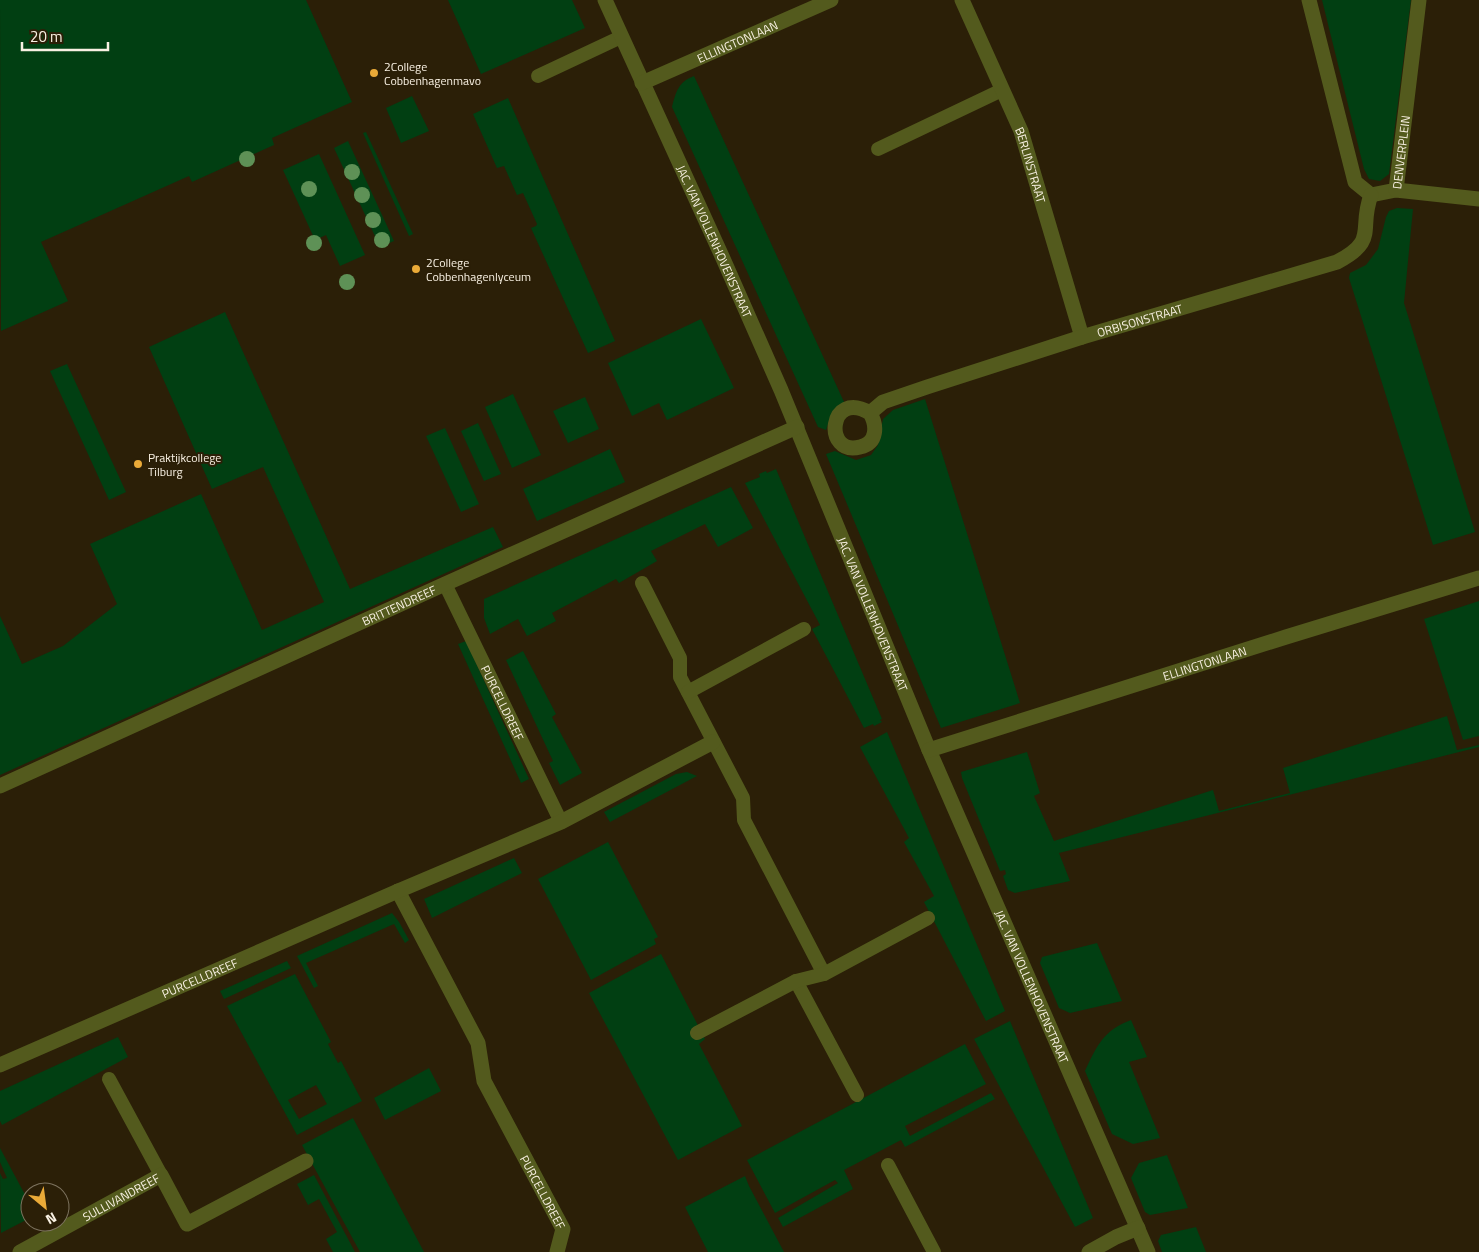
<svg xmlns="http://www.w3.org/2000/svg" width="1479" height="1252" font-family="'Titillium Web',sans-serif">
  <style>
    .green { fill: #013f12; fill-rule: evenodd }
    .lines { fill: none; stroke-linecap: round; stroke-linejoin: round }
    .service { stroke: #535a1d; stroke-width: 14 }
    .minor { stroke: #535a1d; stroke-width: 15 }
    .tree { fill: #5e9156 }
    .poi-dot { fill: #eaaa38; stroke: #2b1f07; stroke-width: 2 }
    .labels { text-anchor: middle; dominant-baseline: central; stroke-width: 4; stroke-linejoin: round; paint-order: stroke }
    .street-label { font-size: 12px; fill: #f9f1e3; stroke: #2b1f07 }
    .poi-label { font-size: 12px; fill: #f9f1e3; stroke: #2b1f07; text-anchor: start }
  </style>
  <rect width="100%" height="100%" fill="#2b1f07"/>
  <g class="green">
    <path d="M0,0H306L352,102L272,138L274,145L192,182L189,176L41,242L68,301L1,331Z"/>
    <path d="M448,0H572L585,28L481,74Z"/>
    <path d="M1322,0H1411L1389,174L1380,181L1369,179L1364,169Z"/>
    <path d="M694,76L845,404L830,418L826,430L818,427L672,107C676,92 678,82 694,76Z"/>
    <path d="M412,96L429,131L401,143L386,108Z"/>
    <path d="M508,98L615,341L588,353L531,228L536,226L537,224L523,193L517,195L504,166L497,168L473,114Z"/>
    <path d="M366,132L413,234L409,236L363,133Z"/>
    <path d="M348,141L394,241L380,247L334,148Z"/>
    <path d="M319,154L365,255L340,266L326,235L315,240L283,170Z"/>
    <path d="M1397,208L1413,209L1404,303L1475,532L1433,545L1349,278L1350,273L1366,265L1378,249L1386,217L1389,211Z"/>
    <path d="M225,312L350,589L493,527L503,547L0,775V616L22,664L63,646L117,604L90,544L201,494L262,630L324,602L263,467L212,489L149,347Z"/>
    <path d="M701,319L734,388L667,420L659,403L632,416L608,363Z"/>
    <path d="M67,364L126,492L109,500L50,371Z"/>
    <path d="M513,394L541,455L512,468L485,407Z"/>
    <path d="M585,397L599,429L568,443L553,411Z"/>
    <path d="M925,399L1020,703L941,728L826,454L835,451L856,460L871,455L878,445L883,419L893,410Z"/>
    <path d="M478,423L501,474L484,481L461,431Z"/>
    <path d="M445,428L479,504L461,512L426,436Z"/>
    <path d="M610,449L625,482L537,521L523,489Z"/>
    <path d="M776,469L882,719L880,720L882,722L874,726L873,724L864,728L812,629L820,625L745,483L760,477L759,474L766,471L767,473Z"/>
    <path d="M731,487L753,528L718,547L705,524L651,551L657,561L619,583L616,579L552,613L556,621L527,636L518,619L490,634L484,618V599Z"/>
    <path d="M1479,601V736L1463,740L1424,619Z"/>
    <path d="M466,641L529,779L521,783L458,644Z"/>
    <path d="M523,651L556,714L552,717L582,773L560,785L549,763L553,761L506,660Z"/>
    <path d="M1447,716L1457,750L1479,745V747L1059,853L1070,881L1015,893L1008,890L1003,876L1006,874L1005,870L1000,871L962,778L961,772L1027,752L1040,793L1034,796L1054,841L1213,790L1219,811L1290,793L1283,768Z"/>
    <path d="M887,732L1005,1011L986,1021L924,902L934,896L904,842L909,838L860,747Z"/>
    <path d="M687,772L697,776L610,822L604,812L676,774Z"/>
    <path d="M608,842L658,937L654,939L656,944L591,980L538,879Z"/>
    <path d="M514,858L522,873L432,918L424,899Z"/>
    <path d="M392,913L399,922L409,940L405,943L394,924L306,963L318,986L314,988L297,956Z"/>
    <path d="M1097,943L1122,1001L1070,1013L1059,1008L1040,963L1042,957Z"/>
    <path d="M661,954L705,1039L699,1044L742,1126L678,1160L589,993Z"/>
    <path d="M287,961L291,968L224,999L220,991Z"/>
    <path d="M295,974L331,1042L328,1044L338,1063L341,1061L362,1101L297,1135L227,1006ZM316,1085L327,1104L299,1119L288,1100Z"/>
    <path d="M1131,1020L1147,1057L1129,1062L1160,1138L1133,1144L1112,1134L1085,1071C1097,1045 1104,1030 1131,1020Z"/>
    <path d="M1010,1021L1093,1218L1075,1227L974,1039Z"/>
    <path d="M118,1037L128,1057L2,1125L0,1121V1091Z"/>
    <path d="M965,1044L986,1084L905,1126L910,1136L991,1093L995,1099L905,1147L901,1140L844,1170L853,1189L783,1227L778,1218L838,1183L835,1180L775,1213L747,1160Z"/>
    <path d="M429,1068L441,1091L385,1120L374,1098Z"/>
    <path d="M353,1118L424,1252H360L302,1145Z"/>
    <path d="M0,1148L30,1204V1218L1,1233L0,1173L3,1179L7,1178L0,1162Z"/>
    <path d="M1167,1155L1188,1208L1150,1215L1145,1212L1131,1178L1139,1163Z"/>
    <path d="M314,1175L355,1252H333L326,1239L337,1232L319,1199L308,1205L297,1184Z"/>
    <path d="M745,1176L749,1186L784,1252H708L685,1207Z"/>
    <path d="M1196,1227L1206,1252H1162L1158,1241L1161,1235Z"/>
  </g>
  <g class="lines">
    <g class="service">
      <path d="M538,76L621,37"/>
      <path d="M878,149L1002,90"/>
      <path d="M642,583L680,658V677L743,798L744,820L824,974"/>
      <path id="s1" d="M445,584L561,822"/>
      <path d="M688,692L804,629"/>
      <path d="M796,981L857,1095"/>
      <path d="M697,1033L796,981L824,974L928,918"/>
      <path d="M109,1079L161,1175"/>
      <path d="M888,1165L934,1252"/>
    </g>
    <g class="minor">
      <path id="s2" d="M605,0L721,254L781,390L929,750L1148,1252"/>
      <path id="s3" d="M962,0L1021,131L1082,337"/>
      <path id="s4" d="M1309,0L1355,182L1371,195L1396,190L1419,0"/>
      <path id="s5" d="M642,83L831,0"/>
      <path d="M1396,190L1479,199"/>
      <path id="s6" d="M870,413C877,425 878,443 860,447C823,457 828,388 870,413L883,402L927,387L1082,337L1337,262C1379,240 1358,230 1371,195"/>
      <path id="s7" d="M929,750L1286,637L1479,578"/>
      <path id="s8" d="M0,786L445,584L797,427"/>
      <path id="s9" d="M398,891L478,1043L484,1081L563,1229L557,1252"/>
      <path id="s10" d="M0,1065L398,891L561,822L713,742"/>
      <path id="s11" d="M20,1252L161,1175L187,1224L306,1161"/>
      <path d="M1089,1252L1116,1237L1138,1228"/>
    </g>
  </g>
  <g class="tree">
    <circle cx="247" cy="159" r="8"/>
    <circle cx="352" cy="172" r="8"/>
    <circle cx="309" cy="189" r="8"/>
    <circle cx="362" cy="195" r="8"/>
    <circle cx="373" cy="220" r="8"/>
    <circle cx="382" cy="240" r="8"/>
    <circle cx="314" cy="243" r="8"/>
    <circle cx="347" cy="282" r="8"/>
  </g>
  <g class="poi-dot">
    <circle cx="374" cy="73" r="5"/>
    <circle cx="416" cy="269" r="5"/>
    <circle cx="138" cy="464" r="5"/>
  </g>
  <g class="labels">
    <g class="street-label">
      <text stroke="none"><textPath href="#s5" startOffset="104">ELLINGTONLAAN</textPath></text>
      <text stroke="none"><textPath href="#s4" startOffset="272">DENVERPLEIN</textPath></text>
      <text stroke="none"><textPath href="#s3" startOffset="179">BERLINSTRAAT</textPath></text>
      <text stroke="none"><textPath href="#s2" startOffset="265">JAC. VAN VOLLENHOVENSTRAAT</textPath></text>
      <text stroke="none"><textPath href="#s6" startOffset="414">ORBISONSTRAAT</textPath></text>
      <text stroke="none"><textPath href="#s8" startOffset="438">BRITTENDREEF</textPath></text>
      <text stroke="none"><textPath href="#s2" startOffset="670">JAC. VAN VOLLENHOVENSTRAAT</textPath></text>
      <text stroke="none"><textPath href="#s7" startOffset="289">ELLINGTONLAAN</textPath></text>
      <text stroke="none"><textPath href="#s1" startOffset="132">PURCELLDREEF</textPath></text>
      <text stroke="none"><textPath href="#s10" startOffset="218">PURCELLDREEF</textPath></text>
      <text stroke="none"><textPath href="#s2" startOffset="1075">JAC. VAN VOLLENHOVENSTRAAT</textPath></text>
      <text stroke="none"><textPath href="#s9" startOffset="336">PURCELLDREEF</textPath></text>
      <text stroke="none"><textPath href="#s11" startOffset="115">SULLIVANDREEF</textPath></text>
    </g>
    <g class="poi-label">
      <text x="384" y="66">2College<tspan x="384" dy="14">Cobbenhagenmavo</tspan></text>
      <text x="426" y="262">2College<tspan x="426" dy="14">Cobbenhagenlyceum</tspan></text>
      <text x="148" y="457">Praktijkcollege<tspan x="148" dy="14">Tilburg</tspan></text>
    </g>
  </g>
  <g transform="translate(45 1207) rotate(151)"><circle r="24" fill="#2b1f07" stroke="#7d735f"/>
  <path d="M0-4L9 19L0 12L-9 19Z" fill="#eaaa38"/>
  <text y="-8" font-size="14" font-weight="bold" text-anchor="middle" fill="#f9f1e3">N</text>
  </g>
  <path d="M22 42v8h86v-8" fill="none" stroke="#f9f1e3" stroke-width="2.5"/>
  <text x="30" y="42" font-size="15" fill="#f9f1e3" stroke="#2b1f07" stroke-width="4" paint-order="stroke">20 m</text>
</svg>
